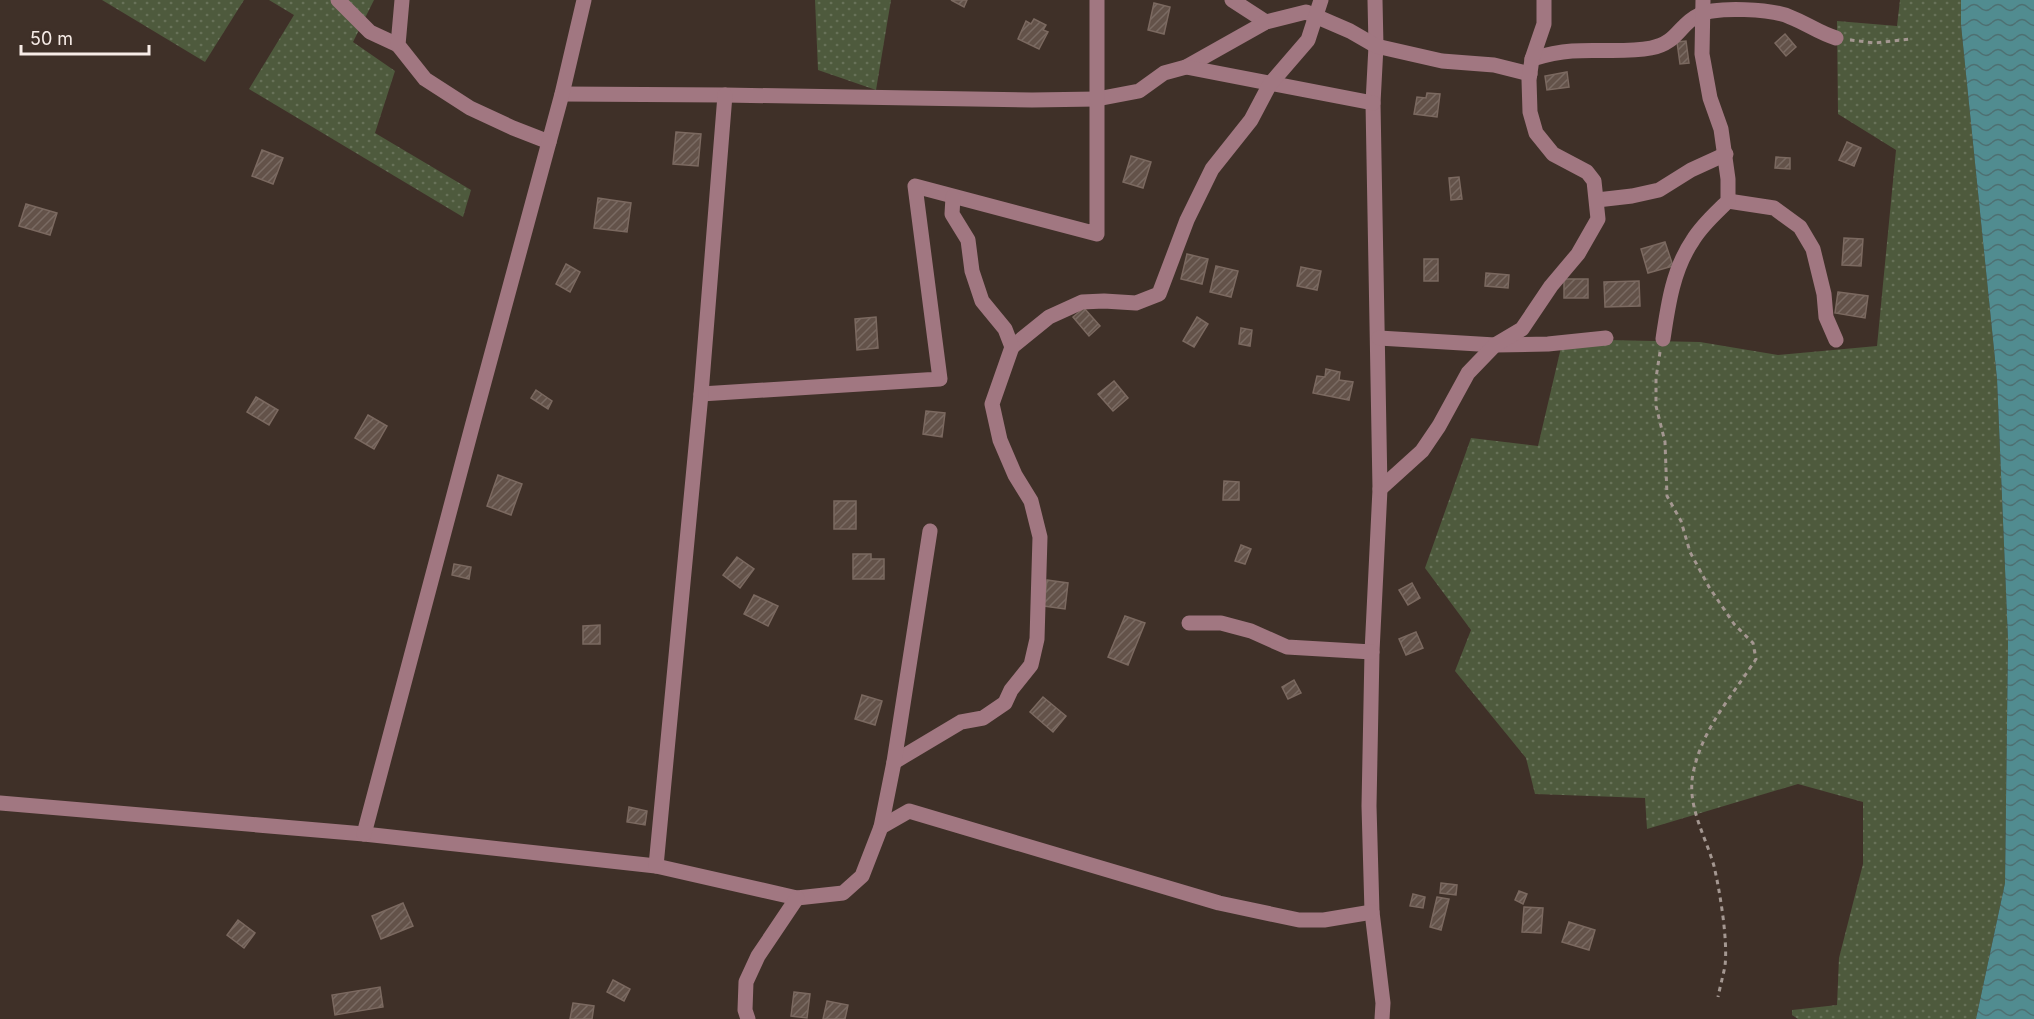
<svg xmlns="http://www.w3.org/2000/svg" width="2034" height="1019" font-family="Inter,sans-serif">
  <style>
    .grass { fill: url(#grass-dots) }
    .water { fill: url(#water-waves) }
    .building { fill: url(#building-hatch); stroke: #7b6960; stroke-width: 1.5 }
    .lines { fill: none; stroke-linecap: round; stroke-linejoin: round }
    .path { stroke: #a49791; stroke-width: 3; stroke-dasharray: 4.5 4.5; stroke-linecap: butt }
    .minor { stroke: #a17781; stroke-width: 15 }
  </style>
  <defs>
    <pattern id="grass-dots" width="8" height="8" patternUnits="userSpaceOnUse" patternTransform="scale(1.5)"><rect width="8" height="8" fill="#4e5a3d"/><path d="M2 2h.1M6 6h.1" fill="none" stroke="#687259" stroke-width="1.8" stroke-linecap="round"/></pattern>
    <pattern id="water-waves" width="16" height="10" patternUnits="userSpaceOnUse" patternTransform="scale(1.5)"><rect width="16" height="10" fill="#518c90"/><path d="M0 5q4-4 8 0t8 0" fill="none" stroke="#4e7072"/></pattern>
    <pattern id="building-hatch" width="6" height="6" patternUnits="userSpaceOnUse" patternTransform="scale(1.5)"><rect width="6" height="6" fill="#635249"/><path d="M-1 1l2-2M0 6l6-6M5 7l2-2" fill="none" stroke="#7a6b63"/></pattern>
  </defs>
  <rect width="100%" height="100%" fill="#3f3028"/>
  <g class="grass">
    <path d="M102,0H244L205,62Z"/>
    <path d="M269,0H374L353,42L395,71L375,133L471,190L463,217L249,89L294,15Z"/>
    <path d="M815,0H891L876,90L818,70Z"/>
    <path d="M1900,0H1961V25L1997,379L2008,640L2005,883L1976,1019H1798L1792,1015V1010L1837,1005L1839,958L1863,864V802L1798,784L1647,829L1645,798L1535,794L1526,758L1455,671L1471,630L1425,568L1471,438L1538,446L1563,339L1700,342L1778,355L1877,346L1896,150L1838,114L1837,21L1897,26Z"/>
  </g>
  <path class="water" d="M1961,0H2034V1019H1976L2005,883L2008,640L1997,379L1961,25Z"/>
  <g class="building">
    <path d="M951,0H967L964,7Z"/>
    <path d="M1154,3L1170,7L1164,34L1148,30Z"/>
    <path d="M1034,19L1046,25L1043,30L1048,32L1039,49L1018,39L1026,21L1031,24Z"/>
    <path d="M1785,34L1796,47L1786,56L1775,43Z"/>
    <path d="M1686,41L1689,63L1680,64L1677,42Z"/>
    <path d="M1567,72L1569,87L1547,90L1545,76Z"/>
    <path d="M1427,93L1440,94L1437,117L1414,114L1417,97L1426,98Z"/>
    <path d="M676,132L701,134L698,166L673,164Z"/>
    <path d="M1847,142L1861,148L1854,166L1839,160Z"/>
    <path d="M262,150L283,158L273,184L252,176Z"/>
    <path d="M1131,156L1151,162L1143,188L1123,182Z"/>
    <path d="M1776,157L1790,158V169L1775,168Z"/>
    <path d="M1459,177L1462,199L1451,200L1449,178Z"/>
    <path d="M598,198L631,203L627,232L594,228Z"/>
    <path d="M26,204L57,213L50,235L19,226Z"/>
    <path d="M1844,238L1863,239L1861,266L1842,265Z"/>
    <path d="M1665,242L1673,266L1648,273L1641,249Z"/>
    <path d="M1187,254L1208,259L1202,284L1181,279Z"/>
    <rect x="1424" y="259" width="14" height="22"/>
    <path d="M566,264L580,272L570,292L556,284Z"/>
    <path d="M1216,266L1238,271L1231,297L1210,292Z"/>
    <path d="M1301,267L1321,271L1317,290L1297,286Z"/>
    <path d="M1486,273L1509,275L1508,288L1485,286Z"/>
    <rect x="1564" y="279" width="24" height="19"/>
    <path d="M1639,281L1640,306L1605,307L1604,282Z"/>
    <path d="M1838,292L1868,296L1865,318L1835,313Z"/>
    <path d="M1084,308L1100,326L1089,336L1073,317Z"/>
    <path d="M876,317L878,348L857,350L855,319Z"/>
    <path d="M1197,317L1208,324L1194,347L1183,341Z"/>
    <path d="M1241,328L1252,330L1250,346L1239,344Z"/>
    <path d="M1326,369L1340,372L1339,380L1353,382L1349,400L1313,393L1317,376L1325,377Z"/>
    <path d="M1114,381L1128,398L1113,411L1098,394Z"/>
    <path d="M536,390L552,401L548,409L531,398Z"/>
    <path d="M256,397L278,410L269,425L247,412Z"/>
    <path d="M926,411L945,413L942,437L923,434Z"/>
    <path d="M368,415L387,426L374,449L355,438Z"/>
    <path d="M498,475L522,484L511,515L487,506Z"/>
    <path d="M1224,481L1239,482V500H1223Z"/>
    <rect x="834" y="501" width="22" height="28"/>
    <path d="M1241,545L1251,549L1245,564L1235,561Z"/>
    <path d="M853,554H871V559H884V579H853Z"/>
    <path d="M737,557L754,569L740,588L723,575Z"/>
    <path d="M454,564L471,567L469,579L452,575Z"/>
    <path d="M1047,580L1068,583L1065,609L1044,606Z"/>
    <path d="M1412,583L1420,598L1408,605L1399,590Z"/>
    <path d="M754,595L778,606L768,626L744,614Z"/>
    <path d="M1125,616L1145,623L1128,665L1108,657Z"/>
    <path d="M600,625V644H583V626Z"/>
    <path d="M1416,632L1423,648L1406,655L1399,639Z"/>
    <path d="M1294,680L1301,693L1288,699L1282,687Z"/>
    <path d="M862,695L882,701L875,725L855,719Z"/>
    <path d="M1043,697L1066,716L1053,732L1030,712Z"/>
    <path d="M629,807L647,811L645,825L627,822Z"/>
    <path d="M1441,883L1457,885L1456,895L1440,893Z"/>
    <path d="M1519,891L1527,894L1523,904L1515,900Z"/>
    <path d="M1413,894L1425,897L1423,908L1410,906Z"/>
    <path d="M1437,897L1449,899L1441,930L1430,927Z"/>
    <path d="M403,903L413,926L381,939L372,916Z"/>
    <path d="M1524,907L1543,908L1541,933L1522,932Z"/>
    <path d="M238,920L255,933L244,948L227,935Z"/>
    <path d="M1569,922L1595,930L1589,950L1562,942Z"/>
    <path d="M613,980L630,989L624,1001L607,992Z"/>
    <path d="M380,987L383,1007L335,1015L332,995Z"/>
    <path d="M794,992L810,994L807,1018L791,1016Z"/>
    <path d="M827,1001L848,1005L845,1019H823Z"/>
    <path d="M573,1003L594,1006L592,1019H570Z"/>
  </g>
  <g class="lines">
    <g class="path">
      <path d="M1850,40L1875,43L1911,39"/>
      <path d="M1660,352L1656,378V406L1665,442L1667,496L1681,521L1690,552L1709,587L1734,624L1753,643L1756,659C1733,695 1704,726 1694,769C1685,804 1705,834 1714,866C1720,892 1728,940 1725,966C1723,976 1720,987 1718,997"/>
    </g>
    <g class="minor">
      <path d="M338,0L370,32L398,45"/>
      <path d="M402,0L398,45L425,79L470,108L513,128L549,142"/>
      <path d="M1232,0L1266,22"/>
      <path d="M1375,0L1376,46L1373,103L1380,489L1372,652L1369,806L1372,912L1383,1003L1382,1019"/>
      <path d="M1532,59C1545,55 1558,52 1572,51C1598,49 1625,53 1651,48C1678,43 1679,24 1699,15C1716,6 1773,9 1790,17C1806,23 1819,33 1836,38"/>
      <path d="M1186,67L1266,22L1306,12L1350,31L1376,46L1442,61L1494,65L1530,74"/>
      <path d="M562,94L725,95L1032,100L1097,99L1139,91L1164,73L1186,67L1373,103"/>
      <path d="M1597,200L1632,196L1659,190L1691,170L1726,154"/>
      <path d="M1728,201L1774,208L1800,227L1813,249L1824,294L1826,317L1836,340"/>
      <path d="M1379,338L1495,345L1548,344L1606,338"/>
      <path d="M1663,339C1668,305 1673,269 1693,240C1702,225 1716,213 1728,201V179L1721,129L1710,98L1702,54L1703,0"/>
      <path d="M1012,347L1049,317L1082,302L1104,301L1136,303L1159,294L1187,220L1212,169L1251,120L1270,84L1308,40L1321,0"/>
      <path d="M701,394L940,379L915,186L1097,234V0"/>
      <path d="M1380,489L1422,451L1439,426L1468,373L1495,345L1522,329L1551,286L1578,254L1598,219L1594,181L1587,172L1553,154L1536,133L1530,112L1529,80L1532,59L1544,24V0"/>
      <path d="M1189,623H1221L1251,631L1287,647L1372,652"/>
      <path d="M894,762L961,722L983,718L1005,703L1011,690L1031,665L1037,639L1040,537L1031,501L1015,475L1000,440L992,404L1012,347L1005,329L982,301L972,271L968,240L952,214L953,197"/>
      <path d="M0,803L364,834L656,866L797,898L843,893L862,876L881,827L909,811L1219,903L1299,920H1324L1372,912"/>
      <path d="M881,827L894,762L930,531"/>
      <path d="M364,834L473,423L562,94L584,0"/>
      <path d="M656,866L701,394L725,95"/>
      <path d="M748,1019L745,1010L746,982L758,956L797,898"/>
    </g>
  </g>
  <path d="M21 45v9h128v-9" fill="none" stroke="#f7ece7" stroke-width="3"/>
  <text x="30" y="45" font-size="18" fill="#f7ece7" stroke="#3f3028" stroke-width="4.5" paint-order="stroke">50 m</text>
</svg>
